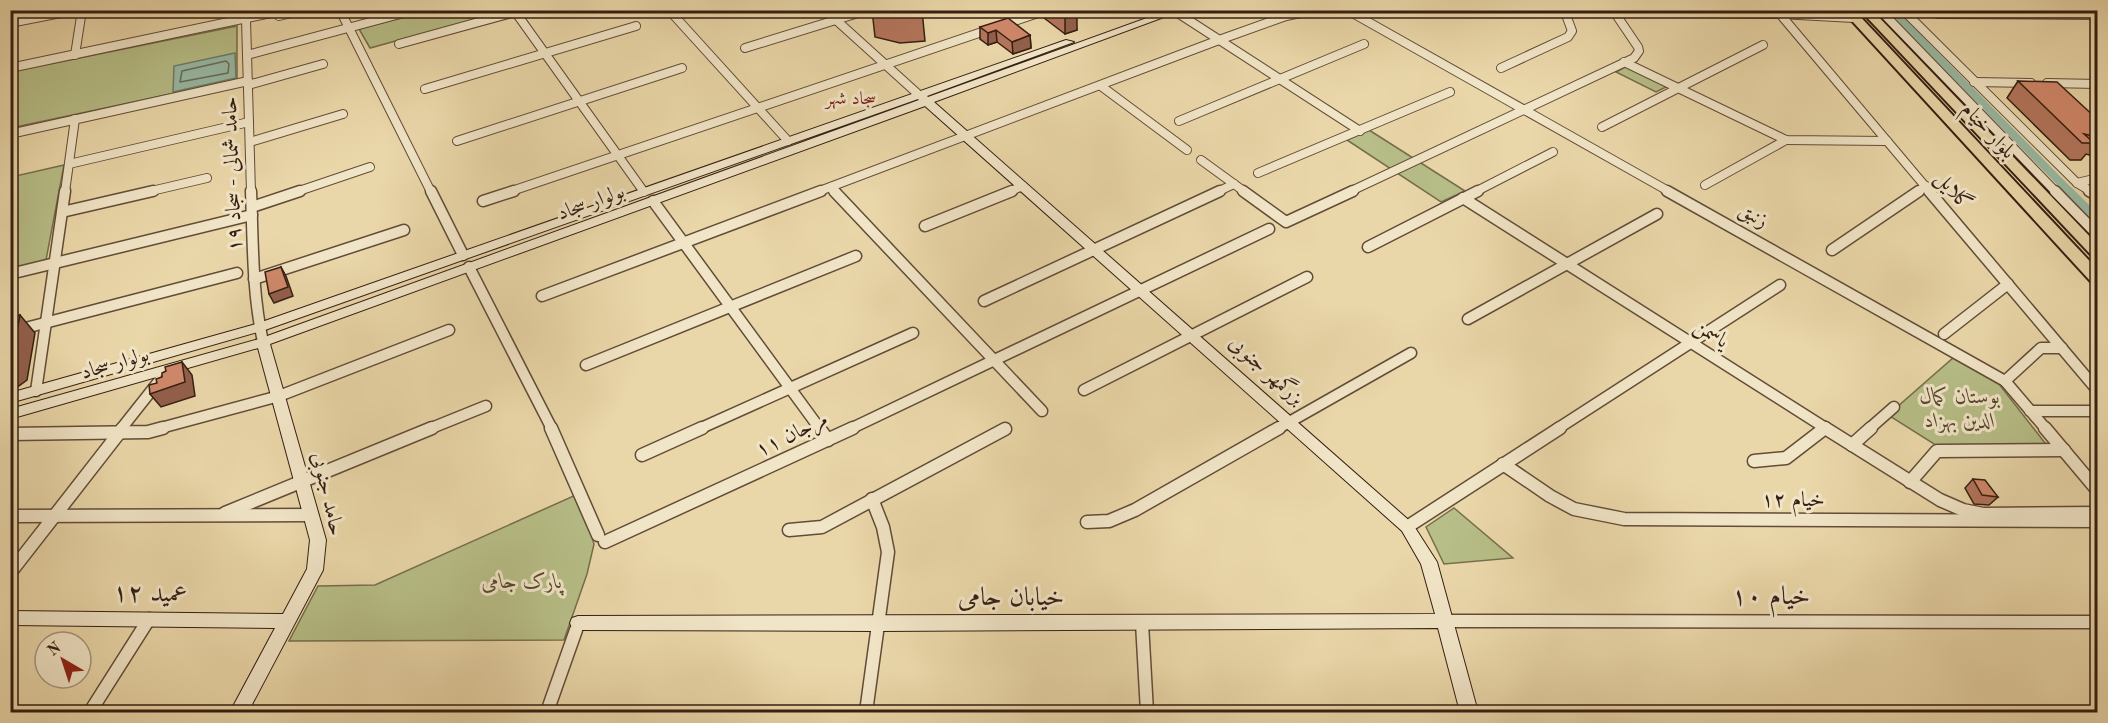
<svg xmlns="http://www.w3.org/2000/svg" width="2108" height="723" font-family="'Old Standard TT',Amiri,serif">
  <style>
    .green { fill: #b7be87; stroke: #766e4c; stroke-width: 1.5 }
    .water { fill: #98baa5; stroke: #707c6a; stroke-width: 1.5 }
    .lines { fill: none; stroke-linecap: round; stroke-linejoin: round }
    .shore { stroke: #666c5c; stroke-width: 1.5 }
    .canal-far1 { stroke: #98baa5; stroke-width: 8 }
    .canal { stroke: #98baa5; stroke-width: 10 }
    .street-far2-casing { stroke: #624c38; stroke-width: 10 }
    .street-far1-casing { stroke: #624c38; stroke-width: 13 }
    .street-casing { stroke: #624c38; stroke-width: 15 }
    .secondary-casing { stroke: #351e12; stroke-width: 2 }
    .primary-casing { stroke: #351e12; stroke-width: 4 }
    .street-far2 { stroke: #f1e5c7; stroke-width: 8 }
    .street-far1 { stroke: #f1e5c7; stroke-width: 10 }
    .street { stroke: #f1e5c7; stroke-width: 12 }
    .secondary { fill: #f1e5c7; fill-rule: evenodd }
    .primary { fill: #ead7a9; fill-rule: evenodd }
    .wall { fill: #b3755c; stroke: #351e12; stroke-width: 1.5 }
    .shaded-wall { fill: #925f4b; stroke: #351e12; stroke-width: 1.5 }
    .building { fill: #d0886b; stroke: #351e12; stroke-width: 1.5 }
    .labels { text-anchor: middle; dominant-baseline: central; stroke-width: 6; stroke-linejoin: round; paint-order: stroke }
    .far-neighbourhood-label { font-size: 18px; fill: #7a1f14; stroke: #f1e5c7 }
    .street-label { font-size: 21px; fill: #351e12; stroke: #f1e5c7 }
    .park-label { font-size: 21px; font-style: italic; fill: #56462f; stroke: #f1e5c7 }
    .near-street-label { font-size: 26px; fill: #351e12; stroke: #f1e5c7 }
  </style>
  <rect width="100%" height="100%" fill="#ead7a9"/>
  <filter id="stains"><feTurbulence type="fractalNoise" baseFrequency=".00333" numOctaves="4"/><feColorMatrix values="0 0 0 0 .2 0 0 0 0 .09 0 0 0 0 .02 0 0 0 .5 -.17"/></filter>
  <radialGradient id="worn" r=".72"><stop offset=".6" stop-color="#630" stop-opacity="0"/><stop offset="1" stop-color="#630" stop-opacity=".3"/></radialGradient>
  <g class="green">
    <path d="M427,11L504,10V11L370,48L359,29Z"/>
    <path d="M237,26V80L11,128L10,72Z"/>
    <path d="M1629,65L1670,85L1656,92L1616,72Z"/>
    <path d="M1369,130L1465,191L1441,202L1347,140Z"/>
    <path d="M64,165L46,260L11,269V177Z"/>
    <path d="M1953,358L1999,384L2052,452L1942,449L1888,415Z"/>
    <path d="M578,494L594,544L587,574L564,640L289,641L318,586L375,585Z"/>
    <path d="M1454,508L1513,558L1444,564L1426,527Z"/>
  </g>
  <path class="water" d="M235,53L236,78L173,92L174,66Z"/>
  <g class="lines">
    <path class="shore" d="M226,61L229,64L228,73L180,82L182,71Z"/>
    <path class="canal-far1" d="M1891,10L2070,192"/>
    <path class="canal" d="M2068,191L2098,221"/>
    <defs>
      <g id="street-far2">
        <path d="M340,10L431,192"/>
        <path d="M514,10L644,192"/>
        <path d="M669,10L788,141"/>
        <path d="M825,10L919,95"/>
        <path d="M1173,10L1360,131"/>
        <path d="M1444,10L1780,14L1854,18"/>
        <path d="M1880,10L2056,192"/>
        <path d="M1903,10L2077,183L2092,192"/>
        <path d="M1780,14L1930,192"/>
        <path d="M1937,14L2098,15"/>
        <path d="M1356,15L1670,192"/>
        <path d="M279,16L304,10"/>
        <path d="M246,20L251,192"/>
        <path d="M10,23L76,10"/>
        <path d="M399,44L519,11"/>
        <path d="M745,48L868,10"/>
        <path d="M75,55L82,10"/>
        <path d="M247,55L415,10"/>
        <path d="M1624,62L1786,140L1887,141"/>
        <path d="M10,68L285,10"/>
        <path d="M1501,68L1568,37L1572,31L1565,12"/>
        <path d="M1974,82L2031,83"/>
        <path d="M2047,83L2098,84"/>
        <path d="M248,85L323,64"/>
        <path d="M1101,86L1187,150"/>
        <path d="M425,89L636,26"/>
        <path d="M1179,121L1364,44"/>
        <path d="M1602,127L1763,45"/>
        <path d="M10,134L248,81"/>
        <path d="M457,141L682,68"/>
        <path d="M250,142L343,114"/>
        <path d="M1201,160L1245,192"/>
        <path d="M69,164L249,122"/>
        <path d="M1258,173L1450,92"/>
        <path d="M2077,183L2098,178"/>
        <path d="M1705,185L1786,140"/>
        <path d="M831,187L836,192"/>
        <path d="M65,192L75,119"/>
        <path d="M147,192L207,178"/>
        <path d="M296,192L370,167"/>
        <path d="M509,192L1047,10"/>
        <path d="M817,192L1219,40L1286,16L1315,10"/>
        <path d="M1008,192L1023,186"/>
        <path d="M1217,192L1234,184"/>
        <path d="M1349,192L1634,58L1639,51L1638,47L1613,10"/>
        <path d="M1475,192L1553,152"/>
        <path d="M1917,192L1926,186"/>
      </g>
      <g id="street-far1">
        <path d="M251,191C253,241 252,292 263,342"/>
        <path d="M431,191L463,255"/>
        <path d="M834,191L1042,411"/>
        <path d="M1243,191L1286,222L1353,191"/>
        <path d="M1667,191L2005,381L2046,429"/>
        <path d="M1929,191L2098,391"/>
        <path d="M2055,191L2098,235"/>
        <path d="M2089,191L2098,196"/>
        <path d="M1463,198L1827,429"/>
        <path d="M483,201L514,191"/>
        <path d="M653,201L820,429"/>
        <path d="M252,207L300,191"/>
        <path d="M62,212L153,191"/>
        <path d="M925,226L1012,191"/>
        <path d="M1368,247L1478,191"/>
        <path d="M1832,250L1919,191"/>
        <path d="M469,267L552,429"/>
        <path d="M10,274L252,215"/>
        <path d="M254,279L404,230"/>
        <path d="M542,296L821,191"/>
        <path d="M984,301L1220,191"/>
        <path d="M1468,319L1657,214"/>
        <path d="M10,332L237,273"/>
        <path d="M1944,334L2008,284"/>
        <path d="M586,365L856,256"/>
        <path d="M2005,381L2041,348H2062"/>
        <path d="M1084,390L1307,277"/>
        <path d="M36,391L65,191"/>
        <path d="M2030,411H2098"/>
        <path d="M121,429L159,381"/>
        <path d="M157,429L279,396L449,330"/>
        <path d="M429,429L486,406"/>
        <path d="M699,429L913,333"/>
        <path d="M850,429L1269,229"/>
        <path d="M1277,429L1411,353"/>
        <path d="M1557,429L1780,285"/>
        <path d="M1823,429L1825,428"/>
        <path d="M1869,429L1894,407"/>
      </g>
      <g id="street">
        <path d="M551,428L598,535"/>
        <path d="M819,428L828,440"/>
        <path d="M1825,428L1940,500L1963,510L1983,514L2098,513"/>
        <path d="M2045,428L2098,491"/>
        <path d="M10,434L148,432L163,428"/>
        <path d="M1852,445L1871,428"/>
        <path d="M642,455L702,428"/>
        <path d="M1754,461L1786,458L1825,428"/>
        <path d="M1503,464L1550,496L1574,509L1624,519L2098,521"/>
        <path d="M1910,482L1937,451L2064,450"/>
        <path d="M225,513L432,428"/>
        <path d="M10,516L312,515"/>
        <path d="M1087,522L1109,521L1135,510L1279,428"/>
        <path d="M1407,527L1560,428"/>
        <path d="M789,530L822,527L1005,429"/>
        <path d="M605,542L853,428"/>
        <path d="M10,573L123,428"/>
        <path d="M1445,621L2098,622"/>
        <path d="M1142,623L1147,712"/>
        <path d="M90,712L149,619"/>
        <path d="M547,712L576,630"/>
        <path d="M866,712L888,552L883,527L872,499"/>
      </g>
      <path id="secondary" d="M1169,10H1183L934,102L1412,523L1437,562L1478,712H1460L1438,628L878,631L578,630L572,628L570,623L572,618L578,616L1435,614L1421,564L1402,531L925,106L270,344L326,540L323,570L248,712H230L275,628L10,625V611L283,614L307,569L310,540L258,348L10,419V409L259,339L919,100L918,99L265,330L10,403V393L256,324L1066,40L1074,42L927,96L928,97Z"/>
      <g id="primary">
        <path d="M1842,10H1854L2098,270V285L2093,284Z"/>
        <path d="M1860,10H1872L2098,245V259L2093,257Z"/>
      </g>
    </defs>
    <use href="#street-far2" class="street-far2-casing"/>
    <use href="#street-far1" class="street-far1-casing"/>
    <use href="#street" class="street-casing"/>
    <use href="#secondary" class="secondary-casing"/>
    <use href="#primary" class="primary-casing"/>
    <use href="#street-far2" class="street-far2"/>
    <use href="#street-far1" class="street-far1"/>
    <use href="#street" class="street"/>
    <use href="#secondary" class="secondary"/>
    <use href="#primary" class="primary"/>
  </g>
  <g class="wall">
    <path d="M872,10H922L925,41L900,43L875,37Z"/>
    <path d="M1044,10H1073L1077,30L1065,34L1044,18Z"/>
    <path d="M980,27L1030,35L1031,48L1013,54L997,42L988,45L980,39Z"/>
    <path d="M2018,81L2097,119V157L2086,154L2081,160H2070L2007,98Z"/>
    <path d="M1973,479L1998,497L1989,505L1974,504L1965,488Z"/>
  </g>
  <g class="shaded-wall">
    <path d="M1077,14V30L1065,34V18Z"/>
    <path d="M996,30L997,42L988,45V33Z"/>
    <path d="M1030,35L1031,48L1013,54L1012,42Z"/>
    <path d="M281,267L286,276L293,296L274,303L269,294Z"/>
    <path d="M20,315L35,333L27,380L16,388L10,389V343Z"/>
    <path d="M182,362L192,375L195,396L161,407L150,394Z"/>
  </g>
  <g class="building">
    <path d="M1056,10H1073L1077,14L1065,18Z"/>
    <path d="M1008,18L1030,35L1012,42L996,30L988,33L980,27Z"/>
    <path d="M2018,81L2057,82L2097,119V137L2084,134L2094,143H2082Z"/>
    <path d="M281,267L288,287L269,294L265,272Z"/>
    <path d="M20,315L11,362H10V344L12,342L10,343V317Z"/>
    <path d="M182,362L185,382L150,394L149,385L157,383L156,379L162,377V373L166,371L165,367Z"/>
    <path d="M1973,479L1985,480L1998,497L1982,495Z"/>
  </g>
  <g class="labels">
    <g class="far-neighbourhood-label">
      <text x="851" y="99">سجاد شهر</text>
    </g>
    <g class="street-label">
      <text transform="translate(1988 131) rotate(47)">بلوار خیام</text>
      <text transform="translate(233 174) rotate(-92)">حامد شمالی - سجاد ۱۹</text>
      <text transform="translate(1953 191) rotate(50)">گلایل</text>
      <text transform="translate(591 203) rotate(-20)">بولوار سجاد</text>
      <text transform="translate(1753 216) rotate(29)">زنبق</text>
      <text transform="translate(1711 334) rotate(32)">یاسمن</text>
      <text transform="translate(115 364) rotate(-16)">بولوار سجاد</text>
      <text transform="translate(1266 371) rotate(42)">بزرگمهر جنوبی</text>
      <text transform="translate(792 435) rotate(-26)">مرجان ۱۱</text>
      <text transform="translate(327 494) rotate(77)">حامد جنوبی</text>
      <text x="1793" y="500">خیام ۱۲</text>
    </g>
    <g class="park-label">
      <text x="1960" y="397">بوستان کمال<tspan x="1960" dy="24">الدین بهزاد</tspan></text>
      <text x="522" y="582">پارک جامی</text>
    </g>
    <g class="near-street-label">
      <text transform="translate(150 594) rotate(1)">عمید ۱۲</text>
      <text x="1771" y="597">خیام ۱۰</text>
      <text x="1011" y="598">خیابان جامی</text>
    </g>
  </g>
  <rect width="2108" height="723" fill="none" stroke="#ead7a9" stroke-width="36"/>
  <rect x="12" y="12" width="2084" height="699" fill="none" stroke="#351e12" stroke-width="3"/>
  <rect x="18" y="18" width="2072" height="687" fill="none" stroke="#351e12" stroke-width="1.5"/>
  <g transform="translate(63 660) rotate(321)"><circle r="28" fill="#f1e5c7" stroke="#a6957f" stroke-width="1.5"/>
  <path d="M0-4.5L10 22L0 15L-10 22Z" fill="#8f2418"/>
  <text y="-9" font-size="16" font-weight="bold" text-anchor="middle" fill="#351e12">N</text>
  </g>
  <rect width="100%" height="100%" filter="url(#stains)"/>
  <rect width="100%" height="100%" fill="url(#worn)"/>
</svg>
